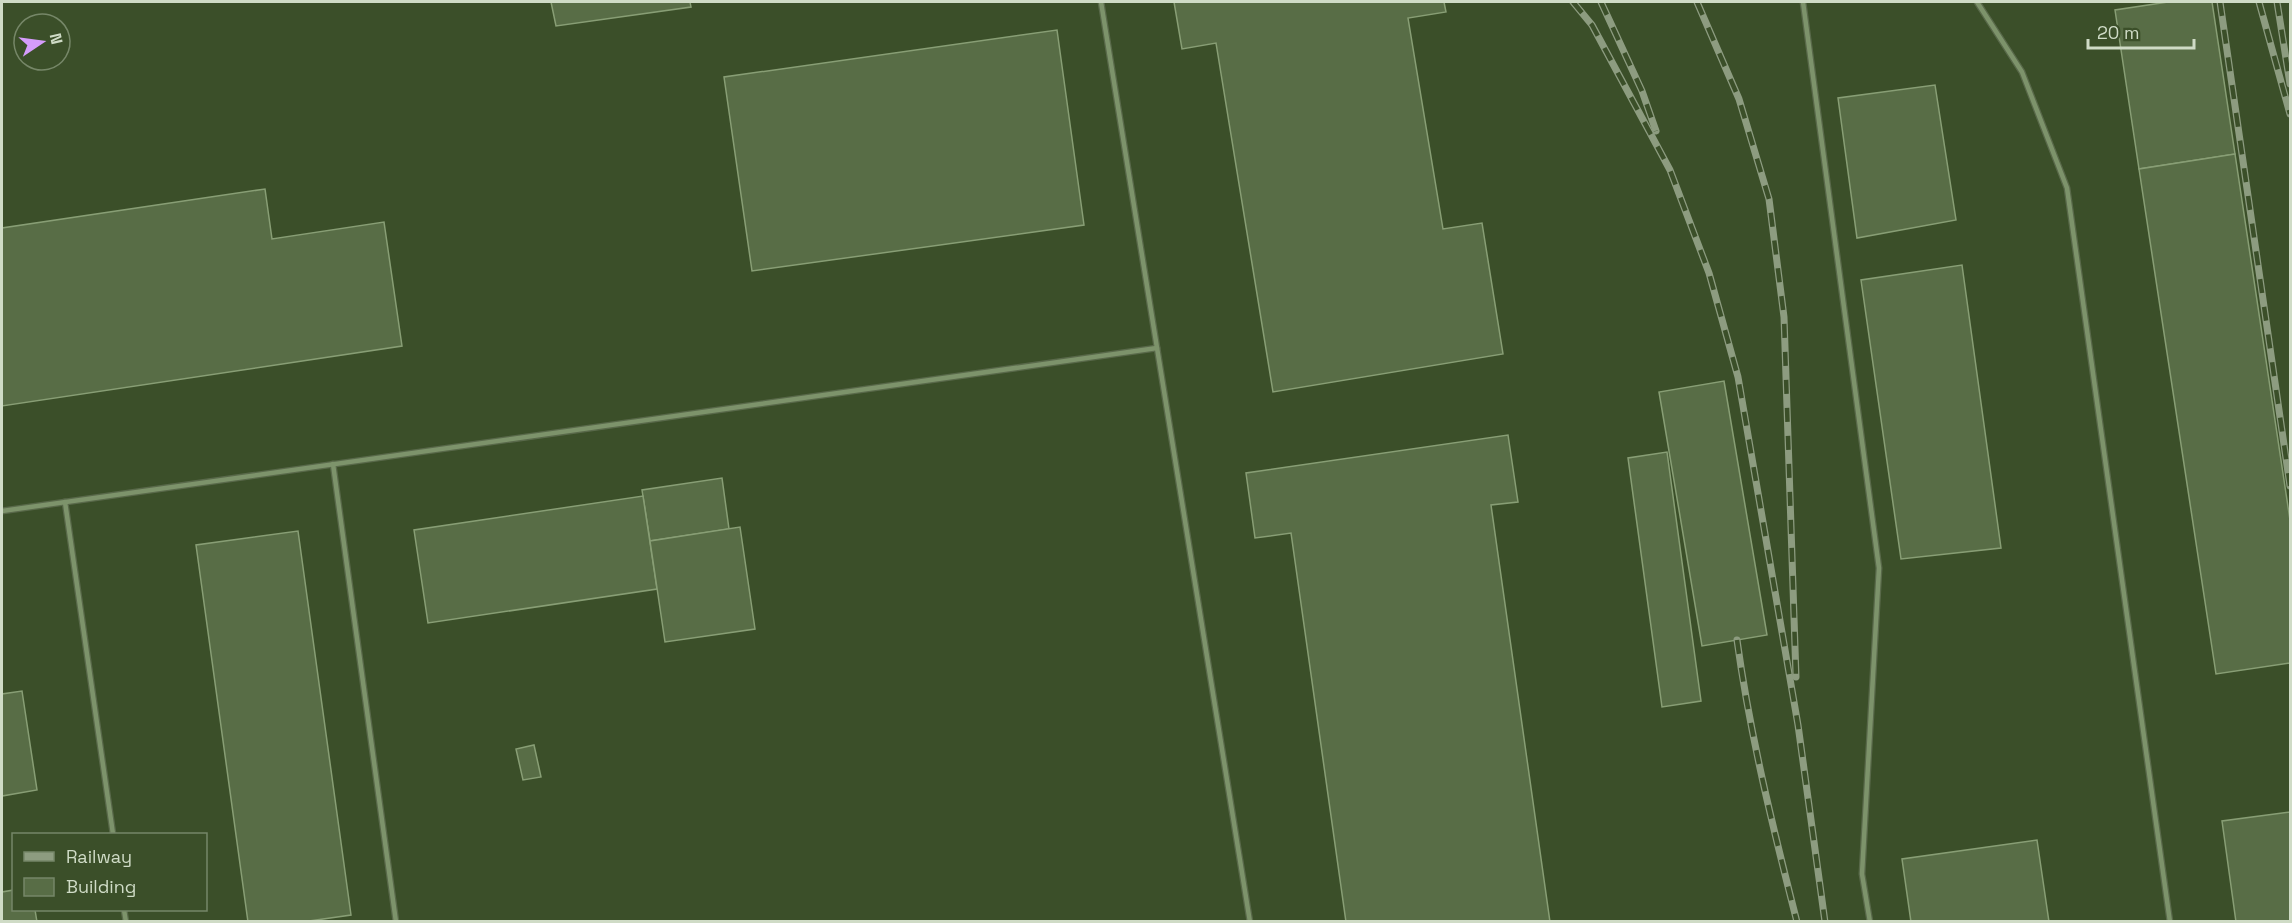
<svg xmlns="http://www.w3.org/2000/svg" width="2292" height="923" font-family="'Space Grotesk',sans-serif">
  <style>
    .building { fill: #586d46; stroke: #889e75; stroke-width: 1.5 }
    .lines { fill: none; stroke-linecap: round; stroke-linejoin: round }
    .service-casing { stroke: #59694a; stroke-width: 7 }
    .service { stroke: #7d936b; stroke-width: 4.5 }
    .rail-casing { stroke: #8d9c80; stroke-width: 7 }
    .rail { stroke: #3b4f29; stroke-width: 4.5; stroke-dasharray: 14; stroke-linecap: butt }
  </style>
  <rect width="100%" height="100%" fill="#3b4f29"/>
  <g class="building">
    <path d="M551,2H690L691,7L556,26Z"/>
    <path d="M1174,2H1444L1446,12L1408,18L1443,229L1482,223L1503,354L1273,392L1216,43L1182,49Z"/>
    <path d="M2168,2H2212L2235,154L2139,169L2115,10Z"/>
    <path d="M1057,30L1084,225L752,271L724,77Z"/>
    <path d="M1935,85L1956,220L1857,238L1838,98Z"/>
    <path d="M2235,154L2290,520V663L2216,674L2139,169Z"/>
    <path d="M265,189L272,239L384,222L402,346L2,406V228Z"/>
    <path d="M1962,265L2001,548L1901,559L1861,280Z"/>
    <path d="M1724,381L1767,635L1702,646L1659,392Z"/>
    <path d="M1508,435L1518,502L1491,505L1550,922H1346L1291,533L1255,538L1246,473Z"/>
    <path d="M1667,452L1701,701L1662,707L1628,458Z"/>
    <path d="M722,478L729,529L650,541L642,490Z"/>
    <path d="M643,496L657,589L428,623L414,530Z"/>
    <path d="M740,527L755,629L665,642L650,541Z"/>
    <path d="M298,531L351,915L302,922H248L196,545Z"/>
    <path d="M22,691L37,790L2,796V694Z"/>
    <path d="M534,745L541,777L523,780L516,749Z"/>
    <path d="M2290,812V922H2236L2222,821Z"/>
    <path d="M2037,840L2049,922H1911L1902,859Z"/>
    <path d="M14,890V910H35L37,922H2V892Z"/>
  </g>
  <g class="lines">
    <defs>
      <g id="service">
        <path d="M1101,2L1250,922"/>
        <path d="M1803,2L1879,568L1862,874L1870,922"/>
        <path d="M1977,2L2022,72L2067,188L2170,922"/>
        <path d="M333,464L396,922"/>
        <path d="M65,502L113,834"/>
        <path d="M2,511L1157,348"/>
        <path d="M124,910L126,922"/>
      </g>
    </defs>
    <use href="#service" class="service-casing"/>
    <use href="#service" class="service"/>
    <defs>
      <g id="rail">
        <path d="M1573,2L1592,25L1670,170L1709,273L1738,377L1798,725L1825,922"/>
        <path d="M1601,2L1642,91L1656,131"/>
        <path d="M1697,2L1739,99L1769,199L1784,317L1796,677"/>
        <path d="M2220,2L2290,486"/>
        <path d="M2259,2L2290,114"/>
        <path d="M2277,2L2290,84"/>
        <path d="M1737,640C1750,735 1773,828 1797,922"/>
      </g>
    </defs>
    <use href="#rail" class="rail-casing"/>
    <use href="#rail" class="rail"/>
  </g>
  <rect width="2292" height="923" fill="none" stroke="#cfdbc6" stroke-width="6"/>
  <rect x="12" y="833" width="195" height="78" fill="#3b4f29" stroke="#768768" stroke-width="1.5"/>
  <rect x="24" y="852" width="30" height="9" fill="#8d9c80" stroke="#768768" stroke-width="1.5"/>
  <text x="66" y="863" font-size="18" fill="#cfdbc6">Railway</text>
  <rect x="24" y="878" width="30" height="18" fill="#586d46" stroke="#768768" stroke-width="1.5"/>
  <text x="66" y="893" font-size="18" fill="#cfdbc6">Building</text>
  <g transform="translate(42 42) rotate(77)"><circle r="28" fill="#3b4f29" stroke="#768768" stroke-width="1.5"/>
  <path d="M0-4.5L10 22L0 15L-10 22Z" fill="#d59cfb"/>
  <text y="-9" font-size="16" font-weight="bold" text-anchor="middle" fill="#cfdbc6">N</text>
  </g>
  <path d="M2088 39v9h106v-9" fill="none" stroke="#cfdbc6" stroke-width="3"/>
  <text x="2097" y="39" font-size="18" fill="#cfdbc6" stroke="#3b4f29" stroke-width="4.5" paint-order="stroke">20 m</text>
</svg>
